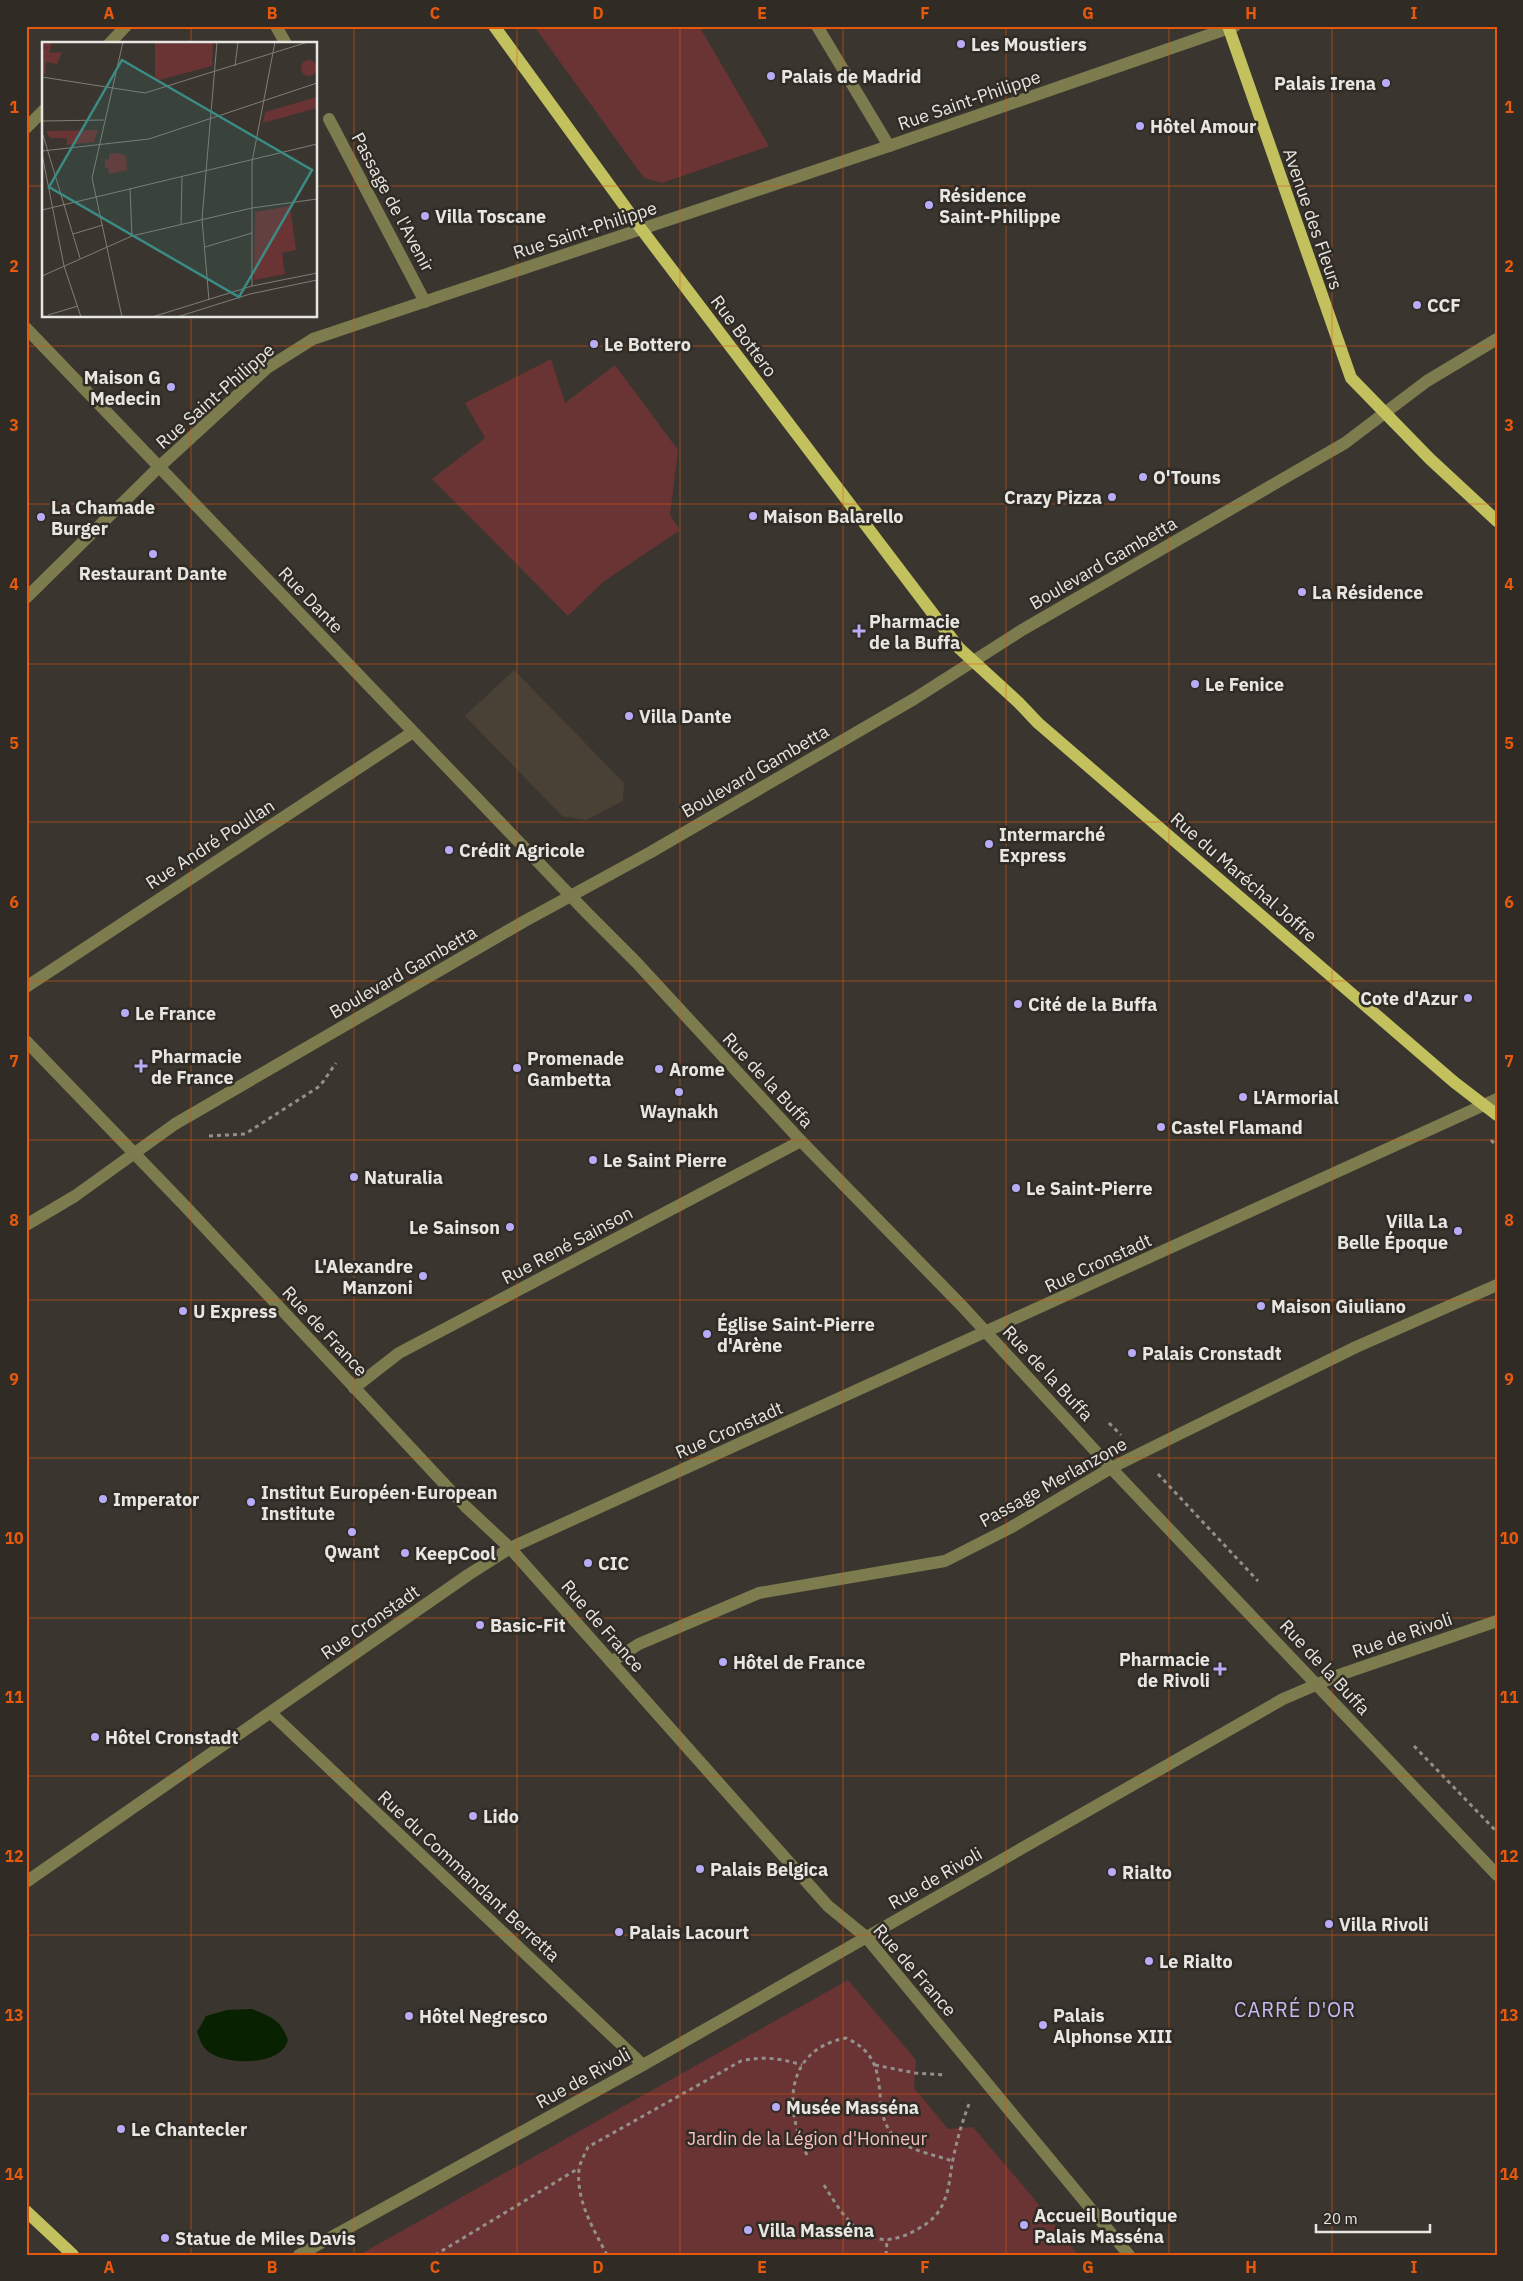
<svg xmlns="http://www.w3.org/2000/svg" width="1523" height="2281" font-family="'IBM Plex Sans',sans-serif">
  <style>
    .built { fill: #494135 }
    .green { fill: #6a3334 }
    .water { fill: #082100 }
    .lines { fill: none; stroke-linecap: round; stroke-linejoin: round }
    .path { stroke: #93908b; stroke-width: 3; stroke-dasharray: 4 4; stroke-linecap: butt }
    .minor { stroke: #7c7c4e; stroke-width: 12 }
    .major { stroke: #c2c15e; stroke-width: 12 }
    .grid { fill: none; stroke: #e8590c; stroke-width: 1; stroke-opacity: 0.55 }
    .poi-dot { fill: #b8abf7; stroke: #302c25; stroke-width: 2 }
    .labels { text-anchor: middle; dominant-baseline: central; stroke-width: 5; stroke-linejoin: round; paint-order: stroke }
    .poi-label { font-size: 18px; font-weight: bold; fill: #e8e6e2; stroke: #302c25; text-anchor: start }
    .street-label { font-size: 18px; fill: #e8e6e2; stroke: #302c25 }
    .park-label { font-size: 18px; fill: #fbc0bf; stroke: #302c25 }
    .quarter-label { font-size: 20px; letter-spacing: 1px; fill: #c4bbf5; stroke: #302c25 }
    .inset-road { fill: none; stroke: #807c77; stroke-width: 1 }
    .view { fill: #3a8c85; fill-opacity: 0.15; stroke: #3a8c85; stroke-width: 2.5 }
    .inset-edge { fill: none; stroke: #e8e6e2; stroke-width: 2.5 }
    .neatline { fill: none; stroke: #e8590c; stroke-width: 2 }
    .grid-label { font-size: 16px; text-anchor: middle; font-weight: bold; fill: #e8590c }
  </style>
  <rect width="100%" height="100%" fill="#3a362f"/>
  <path class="built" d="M514,670L624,783L623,801L586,820L562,816L465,716Z"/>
  <g class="green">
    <path d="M534,26H699L769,146L662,183L644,178Z"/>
    <path d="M551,359L565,403L615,365L678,450L670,515L680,530L603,582L568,616L432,479L485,438L465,403Z"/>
    <path d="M848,1980L916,2060L914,2088L948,2129L973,2127L1031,2195L1078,2255H359Z"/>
  </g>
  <path class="water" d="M252,2009C271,2017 281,2020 288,2040C287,2043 285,2048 282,2050C268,2066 215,2065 203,2046C200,2042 199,2036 197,2032L206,2016L227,2010Z"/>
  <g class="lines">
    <g class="path">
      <path d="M209,1136L245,1134L320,1086L336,1063"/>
      <path d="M1491,1140L1497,1146"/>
      <path d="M1109,1423L1121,1435"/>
      <path d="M1158,1474L1258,1581"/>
      <path d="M1414,1746L1497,1832"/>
      <path d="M875,2065L915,2073L945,2075"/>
      <path d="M807,2155C784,2109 784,2050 846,2038C901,2062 862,2115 901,2142C915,2152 936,2155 952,2161"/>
      <path d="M824,2185C846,2221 869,2257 916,2230C929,2223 939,2215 944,2201C950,2188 950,2173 953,2159C957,2140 962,2122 969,2104"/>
      <path d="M435,2255L579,2168"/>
      <path d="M607,2255C593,2228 576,2201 579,2169C580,2162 585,2154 588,2147L741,2061C763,2056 780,2058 802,2065"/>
      <path d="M886,2255L887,2241"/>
    </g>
    <g class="minor">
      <path d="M276,26L286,44"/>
      <path d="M817,26L889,146"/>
      <path d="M109,44L126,26"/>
      <path d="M329,119L425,302"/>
      <path d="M26,128L44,110"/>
      <path d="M26,328L586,912L636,962L801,1141L963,1307L1111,1468L1497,1875"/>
      <path d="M26,598L160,466L267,368L313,339L889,146L1235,26"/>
      <path d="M26,987L413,732"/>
      <path d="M26,1041L185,1206L465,1506L510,1548L828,1906L866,1937L1129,2255"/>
      <path d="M26,1225L75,1196L175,1124L523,922L651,852L914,699L1022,630L1345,443L1427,381L1497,339"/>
      <path d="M354,1388L399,1353L801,1141"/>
      <path d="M611,1662L639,1644L759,1593L945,1561L1010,1528L1111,1468L1139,1454L1356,1347L1497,1285"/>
      <path d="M271,1713L643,2065"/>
      <path d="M26,1882L468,1575L510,1548L1497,1099"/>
      <path d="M299,2255L643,2065L1283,1699L1339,1675L1497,1621"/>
    </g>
    <g class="major">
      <path d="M494,26L642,230L959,648L1018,702L1038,723L1454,1082L1497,1115"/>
      <path d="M1228,26L1351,378L1430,459L1497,521"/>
      <path d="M26,2211L73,2255"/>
    </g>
  </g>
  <path class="grid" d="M191,26V44M354,26V2255M517,26V2255M680,26V2255M843,26V2255M1006,26V2255M1169,26V2255M1332,26V2255M26,186H44M316,186H1497M191,316V2255M26,346H1497M26,504H1497M26,664H1497M26,822H1497M26,981H1497M26,1140H1497M26,1300H1497M26,1458H1497M26,1618H1497M26,1776H1497M26,1935H1497M26,2094H1497"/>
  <g class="poi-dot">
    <circle cx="961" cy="44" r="5"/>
    <circle cx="771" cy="76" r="5"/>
    <circle cx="1386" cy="83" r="5"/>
    <circle cx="1140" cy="126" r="5"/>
    <circle cx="929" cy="205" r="5"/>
    <circle cx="425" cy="216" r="5"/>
    <circle cx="1417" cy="305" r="5"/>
    <circle cx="594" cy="344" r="5"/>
    <circle cx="171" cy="387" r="5"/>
    <circle cx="1143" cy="477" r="5"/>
    <circle cx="1112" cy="497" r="5"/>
    <circle cx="753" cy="516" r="5"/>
    <circle cx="41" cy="517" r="5"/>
    <circle cx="153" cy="554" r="5"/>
    <circle cx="1302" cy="592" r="5"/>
    <path d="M856.5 623.5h5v5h5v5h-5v5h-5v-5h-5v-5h5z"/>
    <circle cx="1195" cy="684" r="5"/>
    <circle cx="629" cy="716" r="5"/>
    <circle cx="989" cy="844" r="5"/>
    <circle cx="449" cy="850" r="5"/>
    <circle cx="1468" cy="998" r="5"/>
    <circle cx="1018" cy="1004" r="5"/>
    <circle cx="125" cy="1013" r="5"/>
    <path d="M138.5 1058.5h5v5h5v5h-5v5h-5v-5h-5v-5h5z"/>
    <circle cx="517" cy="1068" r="5"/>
    <circle cx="659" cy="1069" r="5"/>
    <circle cx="679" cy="1092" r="5"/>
    <circle cx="1243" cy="1097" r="5"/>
    <circle cx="1161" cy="1127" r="5"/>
    <circle cx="593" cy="1160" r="5"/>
    <circle cx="354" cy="1177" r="5"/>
    <circle cx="1016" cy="1188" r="5"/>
    <circle cx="510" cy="1227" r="5"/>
    <circle cx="1458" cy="1231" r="5"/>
    <circle cx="423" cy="1276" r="5"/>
    <circle cx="1261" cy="1306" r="5"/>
    <circle cx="183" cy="1311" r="5"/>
    <circle cx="707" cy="1334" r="5"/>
    <circle cx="1132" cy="1353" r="5"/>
    <circle cx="103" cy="1499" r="5"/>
    <circle cx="251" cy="1502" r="5"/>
    <circle cx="352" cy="1532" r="5"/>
    <circle cx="405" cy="1553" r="5"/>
    <circle cx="588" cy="1563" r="5"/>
    <circle cx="480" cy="1625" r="5"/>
    <circle cx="723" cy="1662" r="5"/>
    <path d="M1217.5 1661.5h5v5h5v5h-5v5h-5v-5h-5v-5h5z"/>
    <circle cx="95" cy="1737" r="5"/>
    <circle cx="473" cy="1816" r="5"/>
    <circle cx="700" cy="1869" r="5"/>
    <circle cx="1112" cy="1872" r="5"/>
    <circle cx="1329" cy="1924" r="5"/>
    <circle cx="619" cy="1932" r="5"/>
    <circle cx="1149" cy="1961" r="5"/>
    <circle cx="409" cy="2016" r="5"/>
    <circle cx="1043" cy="2025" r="5"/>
    <circle cx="776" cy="2107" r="5"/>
    <circle cx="121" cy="2129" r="5"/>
    <circle cx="1024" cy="2225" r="5"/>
    <circle cx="748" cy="2230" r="5"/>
    <circle cx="165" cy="2238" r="5"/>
  </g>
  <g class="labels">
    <g class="poi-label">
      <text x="971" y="44">Les Moustiers</text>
      <text x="781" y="76">Palais de Madrid</text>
      <text x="1376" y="83" text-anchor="end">Palais Irena</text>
      <text x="1150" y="126">Hôtel Amour</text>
      <text x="939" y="195">Résidence<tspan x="939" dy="21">Saint-Philippe</tspan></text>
      <text x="435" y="216">Villa Toscane</text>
      <text x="1427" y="305">CCF</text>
      <text x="604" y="344">Le Bottero</text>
      <text x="161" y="377" text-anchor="end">Maison G<tspan x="161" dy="21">Medecin</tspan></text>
      <text x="1153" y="477">O'Touns</text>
      <text x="1102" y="497" text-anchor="end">Crazy Pizza</text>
      <text x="51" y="507">La Chamade<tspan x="51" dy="21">Burger</tspan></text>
      <text x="763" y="516">Maison Balarello</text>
      <text x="153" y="573" text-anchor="middle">Restaurant Dante</text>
      <text x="1312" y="592">La Résidence</text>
      <text x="869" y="621">Pharmacie<tspan x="869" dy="21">de la Buffa</tspan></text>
      <text x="1205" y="684">Le Fenice</text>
      <text x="639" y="716">Villa Dante</text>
      <text x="999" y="834">Intermarché<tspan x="999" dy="21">Express</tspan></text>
      <text x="459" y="850">Crédit Agricole</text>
      <text x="1458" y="998" text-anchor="end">Cote d'Azur</text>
      <text x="1028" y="1004">Cité de la Buffa</text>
      <text x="135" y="1013">Le France</text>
      <text x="151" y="1056">Pharmacie<tspan x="151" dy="21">de France</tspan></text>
      <text x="527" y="1058">Promenade<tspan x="527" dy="21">Gambetta</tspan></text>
      <text x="669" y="1069">Arome</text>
      <text x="1253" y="1097">L'Armorial</text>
      <text x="679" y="1111" text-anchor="middle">Waynakh</text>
      <text x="1171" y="1127">Castel Flamand</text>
      <text x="603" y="1160">Le Saint Pierre</text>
      <text x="364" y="1177">Naturalia</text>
      <text x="1026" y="1188">Le Saint-Pierre</text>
      <text x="1448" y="1221" text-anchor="end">Villa La<tspan x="1448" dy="21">Belle Époque</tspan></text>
      <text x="500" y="1227" text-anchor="end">Le Sainson</text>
      <text x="413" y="1266" text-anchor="end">L'Alexandre<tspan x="413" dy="21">Manzoni</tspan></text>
      <text x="1271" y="1306">Maison Giuliano</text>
      <text x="193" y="1311">U Express</text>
      <text x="717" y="1324">Église Saint-Pierre<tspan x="717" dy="21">d'Arène</tspan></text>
      <text x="1142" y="1353">Palais Cronstadt</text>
      <text x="261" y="1492">Institut Européen·European<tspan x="261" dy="21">Institute</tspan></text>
      <text x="113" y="1499">Imperator</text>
      <text x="352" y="1551" text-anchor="middle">Qwant</text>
      <text x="415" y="1553">KeepCool</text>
      <text x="598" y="1563">CIC</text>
      <text x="490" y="1625">Basic-Fit</text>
      <text x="1210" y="1659" text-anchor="end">Pharmacie<tspan x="1210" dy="21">de Rivoli</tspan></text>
      <text x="733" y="1662">Hôtel de France</text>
      <text x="105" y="1737">Hôtel Cronstadt</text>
      <text x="483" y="1816">Lido</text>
      <text x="710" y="1869">Palais Belgica</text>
      <text x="1122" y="1872">Rialto</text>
      <text x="1339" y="1924">Villa Rivoli</text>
      <text x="629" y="1932">Palais Lacourt</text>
      <text x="1159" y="1961">Le Rialto</text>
      <text x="1053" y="2015">Palais<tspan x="1053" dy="21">Alphonse XIII</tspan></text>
      <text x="419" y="2016">Hôtel Negresco</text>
      <text x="786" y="2107">Musée Masséna</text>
      <text x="131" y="2129">Le Chantecler</text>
      <text x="1034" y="2215">Accueil Boutique<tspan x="1034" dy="21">Palais Masséna</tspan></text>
      <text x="758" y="2230">Villa Masséna</text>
      <text x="175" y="2238">Statue de Miles Davis</text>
    </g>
    <g class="street-label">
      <text transform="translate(969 100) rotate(-19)">Rue Saint-Philippe</text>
      <text transform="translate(393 202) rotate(62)">Passage de l'Avenir</text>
      <text transform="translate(1313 219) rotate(71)">Avenue des Fleurs</text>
      <text transform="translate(585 230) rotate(-18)">Rue Saint-Philippe</text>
      <text transform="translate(744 336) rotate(53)">Rue Bottero</text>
      <text transform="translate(215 396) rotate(-41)">Rue Saint-Philippe</text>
      <text transform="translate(1103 563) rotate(-30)">Boulevard Gambetta</text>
      <text transform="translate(311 600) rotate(46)">Rue Dante</text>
      <text transform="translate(755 771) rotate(-30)">Boulevard Gambetta</text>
      <text transform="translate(210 844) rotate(-33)">Rue André Poullan</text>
      <text transform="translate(1244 877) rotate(41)">Rue du Maréchal Joffre</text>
      <text transform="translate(403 972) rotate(-30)">Boulevard Gambetta</text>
      <text transform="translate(768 1080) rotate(47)">Rue de la Buffa</text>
      <text transform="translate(567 1245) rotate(-28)">Rue René Sainson</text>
      <text transform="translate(1098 1263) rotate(-25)">Rue Cronstadt</text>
      <text transform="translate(325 1331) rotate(47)">Rue de France</text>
      <text transform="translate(1048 1373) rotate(47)">Rue de la Buffa</text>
      <text transform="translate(729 1430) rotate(-24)">Rue Cronstadt</text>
      <text transform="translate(1053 1482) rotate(-29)">Passage Merlanzone</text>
      <text transform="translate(370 1622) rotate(-35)">Rue Cronstadt</text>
      <text transform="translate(603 1626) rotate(49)">Rue de France</text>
      <text transform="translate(1402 1635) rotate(-19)">Rue de Rivoli</text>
      <text transform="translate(1325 1667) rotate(47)">Rue de la Buffa</text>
      <text transform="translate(469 1876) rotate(43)">Rue du Commandant Berretta</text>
      <text transform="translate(935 1878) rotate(-30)">Rue de Rivoli</text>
      <text transform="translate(915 1970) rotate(49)">Rue de France</text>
      <text transform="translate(583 2078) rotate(-29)">Rue de Rivoli</text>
    </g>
    <g class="park-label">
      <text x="807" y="2138">Jardin de la Légion d'Honneur</text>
    </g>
    <g class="quarter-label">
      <text x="1295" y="2009">CARRÉ D'OR</text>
    </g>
  </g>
  <g transform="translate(42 42)">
    <rect width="275" height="275" fill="#3a362f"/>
    <path d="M0,0H9L8,11L20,10L15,22L4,20L3,32H0V7L6,6L0,5ZM113,0H171L170,24L113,39ZM259 26a8 8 0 1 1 16 0a8 8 0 1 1-16 0ZM275,55V66L221,81L223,70ZM56,88L52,100L25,103V96H8L4,89ZM77,111L84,114L85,128L67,132L66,126H63V117L67,118V112ZM248,164L254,208L240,211L243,232L212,238L213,170Z" fill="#6a3334"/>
    <path class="inset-road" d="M193,24L196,0M0,35L103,51L266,0M0,79L62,78M1,93L38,216M0,109L107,97L275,41M0,112L22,224L39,275M88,146L90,194M0,168L275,102M139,183L140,134M31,192L61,183M163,205L210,191M0,234L90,194L210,166L275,157M210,244V120L233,0M167,258L160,177L175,0M6,273L36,264M80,275L50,136L81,0M110,275L210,244L275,231M135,275L208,252L275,238"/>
    <path class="view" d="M80,18L270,128L197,255L7,145Z"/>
    <rect width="275" height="275" class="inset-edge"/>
  </g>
  <rect width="1523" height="2281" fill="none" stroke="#302c25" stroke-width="55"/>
  <path d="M1316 2224v8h114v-8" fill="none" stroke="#e8e6e2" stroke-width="2.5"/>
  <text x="1323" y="2224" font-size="15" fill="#e8e6e2" stroke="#302c25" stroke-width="4" paint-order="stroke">20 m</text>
  <rect x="28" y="28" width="1468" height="2226" class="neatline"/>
  <g class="grid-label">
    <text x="109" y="19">A</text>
    <text x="272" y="19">B</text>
    <text x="435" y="19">C</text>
    <text x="598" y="19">D</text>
    <text x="762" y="19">E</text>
    <text x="925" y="19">F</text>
    <text x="1088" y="19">G</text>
    <text x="1251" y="19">H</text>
    <text x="1414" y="19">I</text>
    <text x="14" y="113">1</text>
    <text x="1509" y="113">1</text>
    <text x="14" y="272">2</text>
    <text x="1509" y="272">2</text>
    <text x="14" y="431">3</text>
    <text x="1509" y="431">3</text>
    <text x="14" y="590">4</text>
    <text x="1509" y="590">4</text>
    <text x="14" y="749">5</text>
    <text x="1509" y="749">5</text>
    <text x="14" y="908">6</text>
    <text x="1509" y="908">6</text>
    <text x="14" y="1067">7</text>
    <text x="1509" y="1067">7</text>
    <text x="14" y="1226">8</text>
    <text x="1509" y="1226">8</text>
    <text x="14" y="1385">9</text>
    <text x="1509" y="1385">9</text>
    <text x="14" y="1544">10</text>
    <text x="1509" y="1544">10</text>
    <text x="14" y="1703">11</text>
    <text x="1509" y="1703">11</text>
    <text x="14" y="1862">12</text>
    <text x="1509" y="1862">12</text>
    <text x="14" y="2021">13</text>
    <text x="1509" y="2021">13</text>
    <text x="14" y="2180">14</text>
    <text x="1509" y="2180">14</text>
    <text x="109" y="2273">A</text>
    <text x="272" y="2273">B</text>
    <text x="435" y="2273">C</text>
    <text x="598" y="2273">D</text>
    <text x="762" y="2273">E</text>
    <text x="925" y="2273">F</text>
    <text x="1088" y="2273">G</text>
    <text x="1251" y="2273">H</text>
    <text x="1414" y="2273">I</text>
  </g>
</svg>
